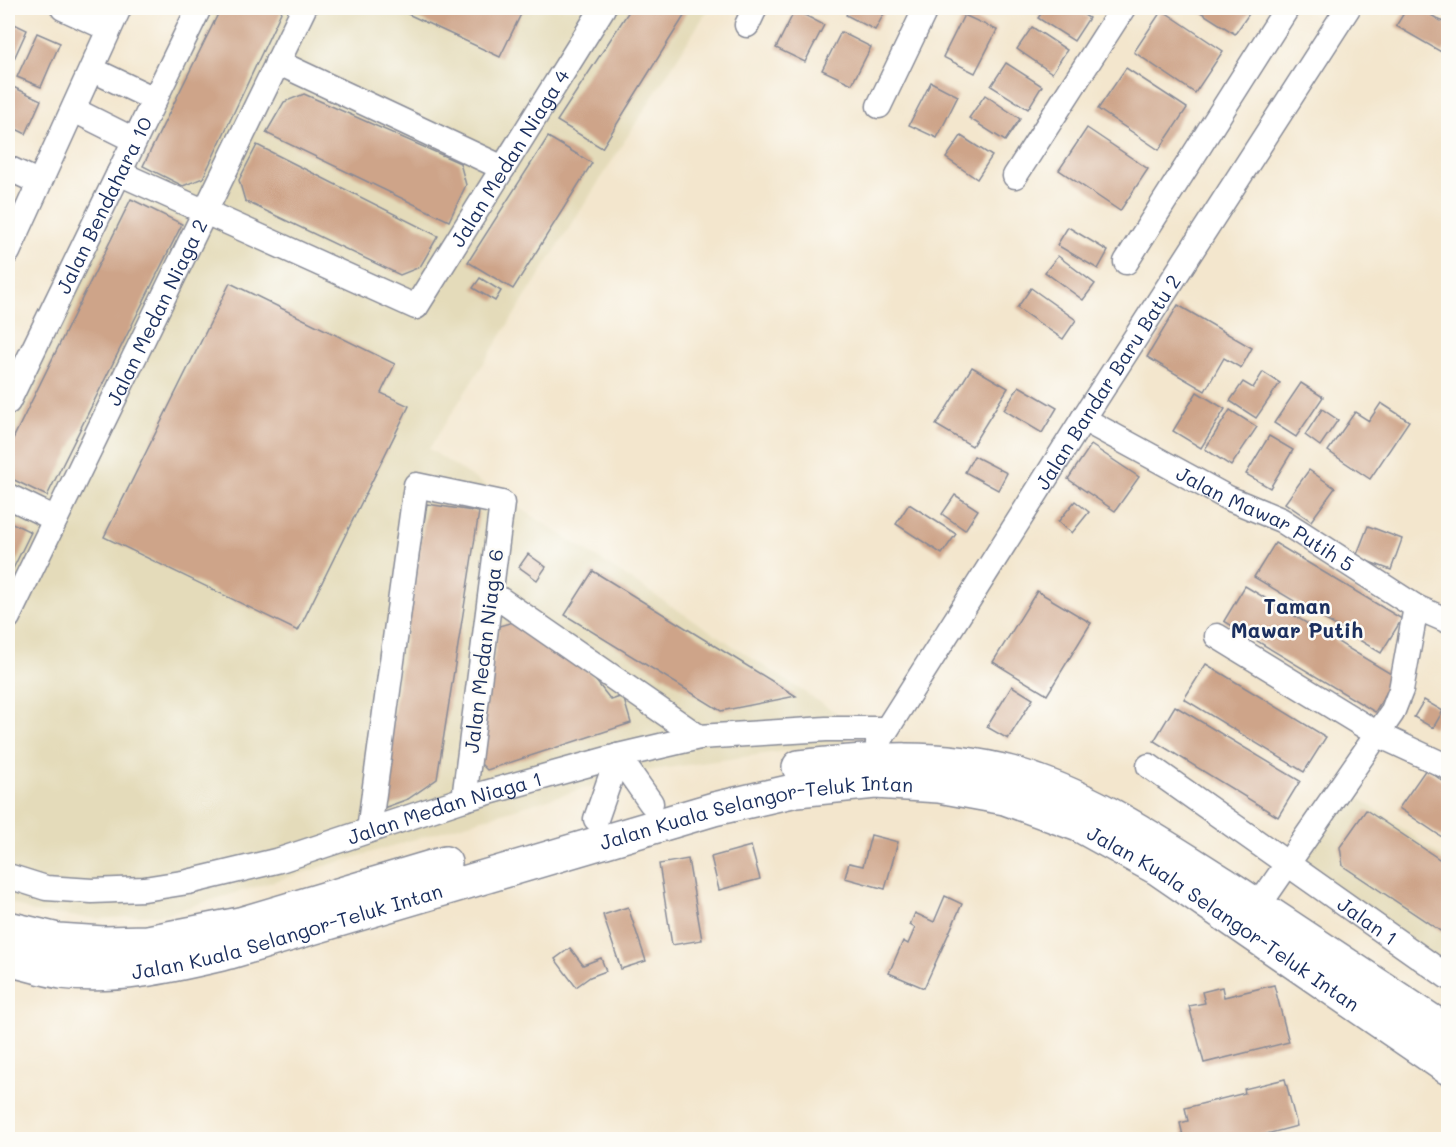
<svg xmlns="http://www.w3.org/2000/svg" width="1456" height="1147" font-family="Mali,sans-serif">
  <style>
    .built { fill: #e4dbba }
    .building { fill: #cea489 }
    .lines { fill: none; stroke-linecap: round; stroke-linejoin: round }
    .minor-casing { stroke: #878a96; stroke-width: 27 }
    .highway-casing { stroke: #878a96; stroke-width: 36 }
    .minor { stroke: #fff; stroke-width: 24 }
    .highway { stroke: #fff; stroke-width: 33 }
    .labels { text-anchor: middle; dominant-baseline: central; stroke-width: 5; stroke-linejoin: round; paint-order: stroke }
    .street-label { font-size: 20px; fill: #1b2f5e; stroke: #fdfcf7 }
    .neighbourhood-label { font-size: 21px; font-weight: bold; fill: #1b2f5e; stroke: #fdfcf7 }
  </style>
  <rect width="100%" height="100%" fill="#fdfcf7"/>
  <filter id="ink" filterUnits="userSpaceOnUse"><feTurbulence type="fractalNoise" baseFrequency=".0167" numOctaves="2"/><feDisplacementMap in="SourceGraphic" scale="12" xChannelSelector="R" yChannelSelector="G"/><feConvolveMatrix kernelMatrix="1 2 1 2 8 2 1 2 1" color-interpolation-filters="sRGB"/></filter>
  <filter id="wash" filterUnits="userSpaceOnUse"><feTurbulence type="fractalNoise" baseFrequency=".008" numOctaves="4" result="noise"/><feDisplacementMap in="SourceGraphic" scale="24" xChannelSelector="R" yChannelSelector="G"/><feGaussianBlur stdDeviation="1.35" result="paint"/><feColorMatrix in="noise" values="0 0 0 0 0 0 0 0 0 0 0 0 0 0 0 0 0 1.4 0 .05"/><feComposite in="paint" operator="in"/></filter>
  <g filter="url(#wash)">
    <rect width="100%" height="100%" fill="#f3e6cd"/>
    <g class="built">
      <path d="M215,8H709L429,449L849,721L846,742L639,772L165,914L99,919L33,912L8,901V431Z"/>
      <path d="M1351,792L1448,861V966L1301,862Z"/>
    </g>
    <g id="blocks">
      <g class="building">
        <path d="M221,8H283L203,178L183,186L143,166Z"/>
        <path d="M395,8H524L500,57Z"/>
        <path d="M631,8H677L686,13L602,148L557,121Z"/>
        <path d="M850,8H887L875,30L846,15Z"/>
        <path d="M1045,8H1073L1089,18L1074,41L1038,18Z"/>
        <path d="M1194,8H1253L1235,34Z"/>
        <path d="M1407,8H1419L1448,25V44L1443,53L1396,26Z"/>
        <path d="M795,10L824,25L805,62L776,48Z"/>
        <path d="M1162,10L1223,51L1195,93L1134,52Z"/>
        <path d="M964,15L997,30L975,73L943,57Z"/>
        <path d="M8,21L27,30L8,72Z"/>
        <path d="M1032,27L1067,50L1052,73L1017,49Z"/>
        <path d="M841,32L871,47L852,84L822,70Z"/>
        <path d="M37,33L60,43L41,87L17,77Z"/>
        <path d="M1006,63L1042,86L1028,109L991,86Z"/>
        <path d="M1126,68L1187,108L1159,150L1098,109Z"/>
        <path d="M931,82L958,96L937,138L909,125Z"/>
        <path d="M13,87L41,100L26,134L14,128L8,142V99Z"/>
        <path d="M304,94L460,163L466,185L449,221L266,133L284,102Z"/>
        <path d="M985,95L1020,119L1005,141L969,118Z"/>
        <path d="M1087,128L1148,169L1120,211L1059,170Z"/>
        <path d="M961,136L992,156L977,179L946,158Z"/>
        <path d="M548,137L592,163L513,289L468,262Z"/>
        <path d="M257,145L438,236L420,267L400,275L245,201L239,180Z"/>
        <path d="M131,199L182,224L47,496L8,477V449Z"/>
        <path d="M1068,227L1108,251L1098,269L1057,245Z"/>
        <path d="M1058,256L1095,284L1083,300L1045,272Z"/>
        <path d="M480,278L501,291L495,301L473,288Z"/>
        <path d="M230,283L395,364L381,393L409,406L298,631L104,537Z"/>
        <path d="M1031,288L1076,320L1063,339L1017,308Z"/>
        <path d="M1178,305L1252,348L1241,368L1224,358L1205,391L1147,357Z"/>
        <path d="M972,367L1008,388L972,446L936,425Z"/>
        <path d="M1263,372L1280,383L1256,418L1230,401L1243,382L1253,388Z"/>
        <path d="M1301,383L1323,397L1296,437L1274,423Z"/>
        <path d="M1019,386L1057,408L1042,433L1004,410Z"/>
        <path d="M1197,392L1225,409L1201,448L1173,431Z"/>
        <path d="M1381,403L1409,421L1370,479L1328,451L1355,412L1369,421Z"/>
        <path d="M1322,409L1338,420L1320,446L1305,435Z"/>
        <path d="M1230,410L1257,427L1231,466L1205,449Z"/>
        <path d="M1269,436L1293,450L1270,488L1246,474Z"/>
        <path d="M1091,445L1139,477L1115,511L1068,479Z"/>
        <path d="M974,456L1007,473L998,490L965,472Z"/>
        <path d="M1309,470L1335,488L1311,521L1285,503Z"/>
        <path d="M955,495L978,510L965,530L942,514Z"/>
        <path d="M1075,501L1089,512L1072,533L1058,522Z"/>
        <path d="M427,504L479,512L437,779L408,799L378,810Z"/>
        <path d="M909,504L956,534L942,554L896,524Z"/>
        <path d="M8,521L31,532L8,579Z"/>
        <path d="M1368,526L1402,539L1391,570L1356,557Z"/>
        <path d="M1275,543L1402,619L1381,653L1254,577Z"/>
        <path d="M528,554L546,567L537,580L519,567Z"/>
        <path d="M593,571L736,659L796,696L721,711L565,615Z"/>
        <path d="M1245,586L1396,677L1375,712L1224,621Z"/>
        <path d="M1037,591L1091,623L1047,695L993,662Z"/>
        <path d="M513,622L589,672L611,700L623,696L631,723L487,770L476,759L499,626Z"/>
        <path d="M1206,664L1326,737L1304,772L1184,699Z"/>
        <path d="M1012,686L1033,699L1008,739L987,727Z"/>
        <path d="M1424,700L1443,711L1433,728L1414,717Z"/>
        <path d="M1175,706L1300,781L1278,817L1154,741Z"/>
        <path d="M1426,769L1448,785V841L1399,808Z"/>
        <path d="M1366,810L1448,865V936L1343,866L1340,847Z"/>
        <path d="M871,835L898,842L885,889L845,878L849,863L863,866Z"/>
        <path d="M751,846L760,879L719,890L711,857Z"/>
        <path d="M688,859L702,940L672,945L659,864Z"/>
        <path d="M945,896L962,904L924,988L889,973L903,941L908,944L915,928L910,925L915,913L934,922Z"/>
        <path d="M628,907L646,961L621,969L603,915Z"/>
        <path d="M570,948L583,965L601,958L606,971L590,977L576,987L555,959Z"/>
        <path d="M1274,985L1289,1042L1204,1063L1189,1006L1205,1003L1202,992L1222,987L1224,997Z"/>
        <path d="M1285,1079L1297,1126L1244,1140H1184L1180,1123L1188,1121L1185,1108L1245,1093L1244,1089Z"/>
      </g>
    </g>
  </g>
  <g filter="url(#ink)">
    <use href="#blocks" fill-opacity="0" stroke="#878a96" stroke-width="1.5"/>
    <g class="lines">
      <defs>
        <g id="minor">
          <path d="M63,8L109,29"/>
          <path d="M747,25L755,8"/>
          <path d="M277,62L503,168"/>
          <path d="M93,70L154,99"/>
          <path d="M879,106L926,8"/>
          <path d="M74,110L134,140"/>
          <path d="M8,168L38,182"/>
          <path id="s1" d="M119,173L416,307L603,8"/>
          <path d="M1015,176L1123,8"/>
          <path d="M8,252L119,8"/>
          <path d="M1126,262L1287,8"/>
          <path id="s2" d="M8,402L199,8"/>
          <path id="s3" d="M1083,419L1228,498L1281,520L1416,607L1448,621"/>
          <path d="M8,496L55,519"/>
          <path d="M491,593L699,737"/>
          <path id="s4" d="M8,617L304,8"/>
          <path d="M1217,636L1379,735L1448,767"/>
          <path id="s5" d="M878,743L1083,419L1348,8"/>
          <path d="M618,756L651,803"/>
          <path id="s6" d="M1149,766L1448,977"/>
          <path d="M596,819L618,756"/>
          <path d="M369,830L416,485L502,503L464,799"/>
          <path id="s7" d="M8,876L46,888L92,891L144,889L188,882L280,860L464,799L618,756L699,737L826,729H886"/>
          <path d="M1250,918L1392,713L1401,690L1416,607"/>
        </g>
        <g id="highway">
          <path d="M799,767C870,759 941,754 1011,773C1089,795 1156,841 1224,884C1299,933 1374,983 1448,1032"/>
          <path d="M8,928L58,940L103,943L148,942L240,924L445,863"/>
          <path id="s8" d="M8,959C25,963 43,969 61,972C119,979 174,965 230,952L714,809L797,790L875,782L939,786L1005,798L1079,825L1157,868L1448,1068"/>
        </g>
      </defs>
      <use href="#minor" class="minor-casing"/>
      <use href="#highway" class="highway-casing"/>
      <use href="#minor" class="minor"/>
      <use href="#highway" class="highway"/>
    </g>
  </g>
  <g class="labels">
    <g class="street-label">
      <text stroke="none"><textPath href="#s1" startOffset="502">Jalan Medan Niaga 4</textPath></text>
      <text stroke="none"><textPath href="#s2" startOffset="219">Jalan Bendahara 10</textPath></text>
      <text stroke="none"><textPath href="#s4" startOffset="339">Jalan Medan Niaga 2</textPath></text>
      <text stroke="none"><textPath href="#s5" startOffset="428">Jalan Bandar Baru Batu 2</textPath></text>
      <text stroke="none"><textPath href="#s3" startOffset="208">Jalan Mawar Putih 5</textPath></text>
      <text transform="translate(483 651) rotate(-83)">Jalan Medan Niaga 6</text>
      <text stroke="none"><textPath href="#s7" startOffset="450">Jalan Medan Niaga 1</textPath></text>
      <text stroke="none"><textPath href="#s8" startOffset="772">Jalan Kuala Selangor-Teluk Intan</textPath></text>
      <text stroke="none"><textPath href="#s8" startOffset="1276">Jalan Kuala Selangor-Teluk Intan</textPath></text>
      <text stroke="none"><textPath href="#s6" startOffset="268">Jalan 1</textPath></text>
      <text stroke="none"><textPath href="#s8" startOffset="286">Jalan Kuala Selangor-Teluk Intan</textPath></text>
    </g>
    <g class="neighbourhood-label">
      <text x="1297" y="605">Taman<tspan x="1297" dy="24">Mawar Putih</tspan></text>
    </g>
  </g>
  <rect width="1456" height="1147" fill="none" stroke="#fdfcf7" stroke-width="30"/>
</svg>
